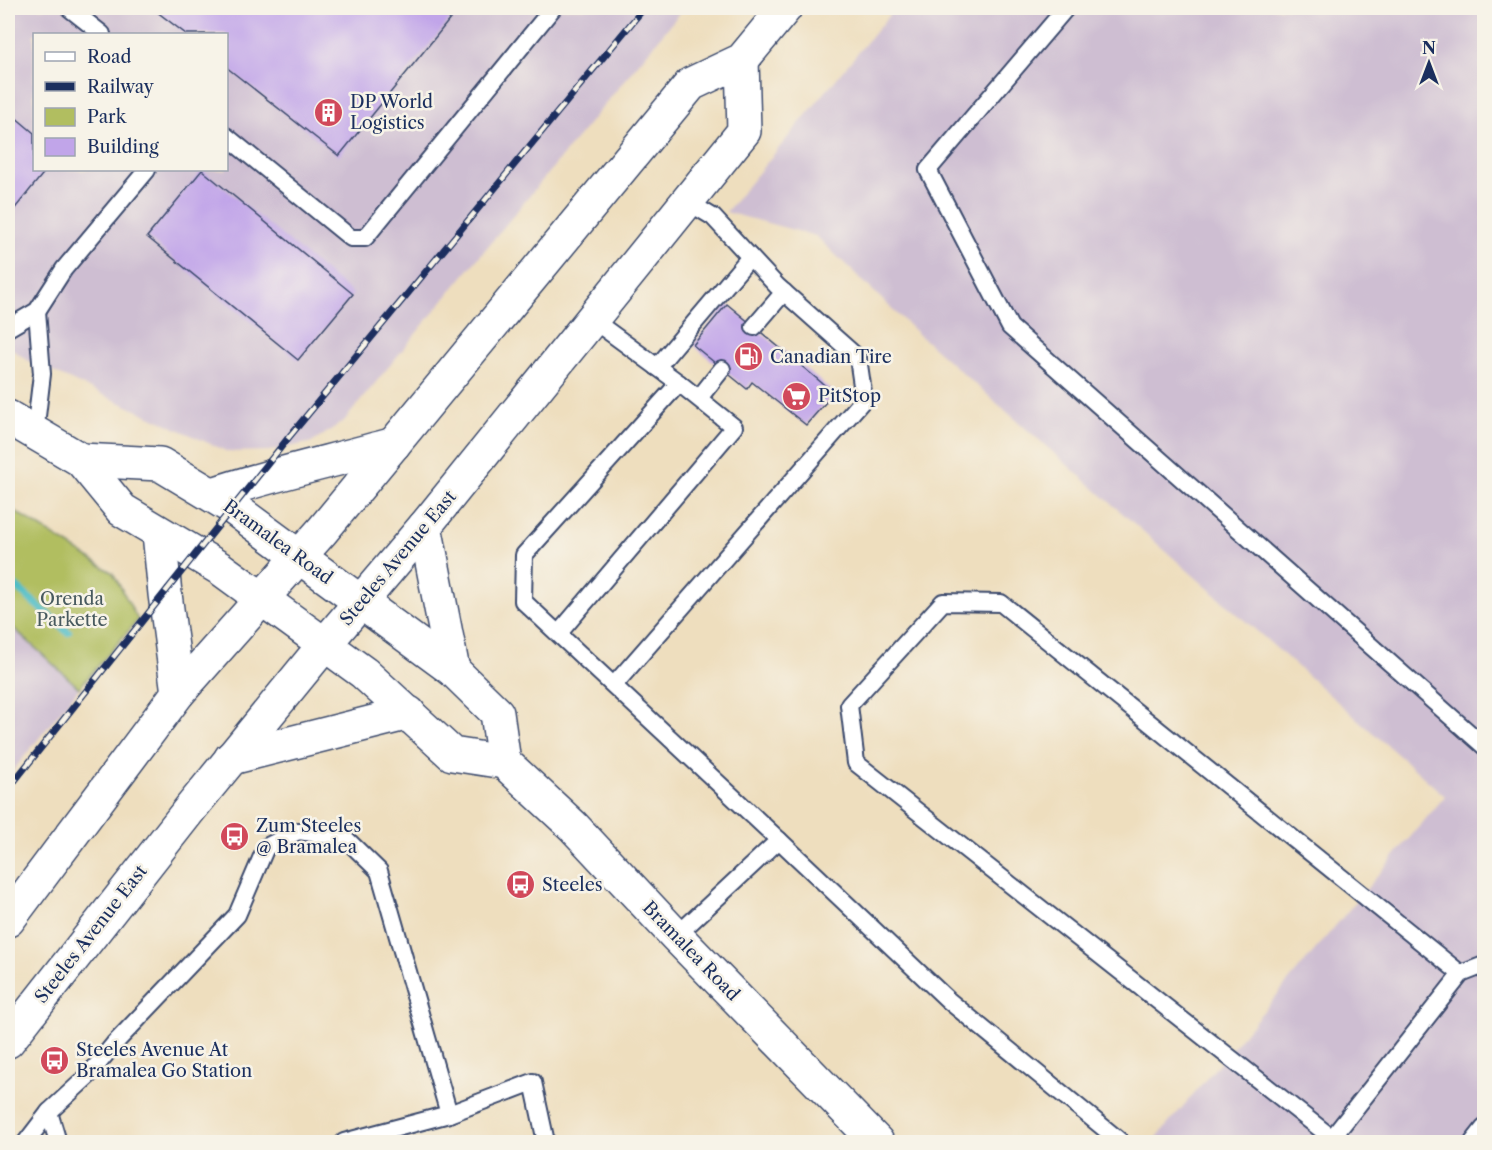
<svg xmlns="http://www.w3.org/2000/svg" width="1492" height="1150" font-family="'Libre Caslon Text',serif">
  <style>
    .industrial { fill: #cebed2; fill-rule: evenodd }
    .green { fill: #b1be60; stroke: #66765f; stroke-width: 1.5 }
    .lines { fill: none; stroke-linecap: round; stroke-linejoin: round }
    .stream { stroke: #4ebdc6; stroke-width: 8 }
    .building { fill: #c1a5e9 }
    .lane-casing { stroke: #3b496c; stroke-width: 20 }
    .secondary-casing { stroke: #3b496c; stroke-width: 36 }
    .lane { stroke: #fff; stroke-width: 16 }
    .secondary { stroke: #fff; stroke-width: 33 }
    .rail-casing { stroke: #1b2f5e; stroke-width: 7 }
    .rail { stroke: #f7f3e8; stroke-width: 4.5; stroke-dasharray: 14; stroke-linecap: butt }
    .labels { text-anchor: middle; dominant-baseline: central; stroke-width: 5; stroke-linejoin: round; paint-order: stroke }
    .poi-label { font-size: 18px; fill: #1b2f5e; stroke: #f7f3e8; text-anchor: start }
    .street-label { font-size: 18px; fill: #1b2f5e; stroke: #f7f3e8 }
    .park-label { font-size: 18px; fill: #485a5f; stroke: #f7f3e8 }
  </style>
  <rect width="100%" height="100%" fill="#f7f3e8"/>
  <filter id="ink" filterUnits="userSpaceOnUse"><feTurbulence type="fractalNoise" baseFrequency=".0167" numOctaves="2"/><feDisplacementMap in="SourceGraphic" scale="12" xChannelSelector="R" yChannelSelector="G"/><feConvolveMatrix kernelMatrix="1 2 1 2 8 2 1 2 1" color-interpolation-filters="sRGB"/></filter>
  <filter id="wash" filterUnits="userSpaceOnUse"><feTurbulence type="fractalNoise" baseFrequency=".008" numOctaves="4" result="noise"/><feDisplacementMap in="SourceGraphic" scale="24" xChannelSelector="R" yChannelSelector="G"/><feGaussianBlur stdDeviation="1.35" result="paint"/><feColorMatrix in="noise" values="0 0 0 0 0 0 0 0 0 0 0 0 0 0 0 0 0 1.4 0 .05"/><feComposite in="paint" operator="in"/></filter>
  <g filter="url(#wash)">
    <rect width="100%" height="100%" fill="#eedebe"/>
    <g class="industrial">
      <path d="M8,8H684L344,421L313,442L269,451L228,452L27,360L8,346ZM34,34H226V170H34Z"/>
      <path d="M895,8H1484V1142H1153L1445,796L918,334L816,236L726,212Z"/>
      <path d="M8,623L79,688L8,777Z"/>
    </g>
    <path class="green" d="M8,507L113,573L138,620L79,688L8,623Z"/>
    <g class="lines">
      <path class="stream" d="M8,580L68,632"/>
    </g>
    <g id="blocks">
      <g class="building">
        <path d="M152,8H459L339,156L226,67V34H186Z"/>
        <path d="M8,111L34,133V170H46L8,217Z"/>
        <path d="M202,170L353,294L298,360L147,237Z"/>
        <path d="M727,304L834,393L806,425L752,382L747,389L693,345Z"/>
      </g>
    </g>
  </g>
  <g filter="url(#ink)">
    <use href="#blocks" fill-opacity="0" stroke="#3b496c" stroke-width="1.5"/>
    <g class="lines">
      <defs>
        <g id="lane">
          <path d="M69,8L102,34"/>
          <path d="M1066,8L928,170L1010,327L1484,746"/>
          <path d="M226,136L351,238H365L553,8"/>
          <path d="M593,320L679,383L524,555L523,601L779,840L676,936"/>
          <path d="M754,327L784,292"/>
          <path d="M8,328L37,311L64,269L147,170"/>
          <path d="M657,367L750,257"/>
          <path d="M699,398L722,369"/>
          <path d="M35,433L42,374L37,311"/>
          <path d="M559,633L734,427L679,383"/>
          <path d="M614,685L864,399L858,358L777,286L713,217L688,202"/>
          <path d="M779,840L948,1000L1121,1142"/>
          <path d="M1461,974L1001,603L943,602L849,705L856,763L1332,1138L1461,974L1484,965"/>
          <path d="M49,1112L88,1076L114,1044L237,915L266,847L298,831L344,837L379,871L449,1114"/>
          <path d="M26,1142L49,1112L58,1142"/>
          <path d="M344,1142L449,1114L533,1082L546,1142"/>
          <path d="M1473,1142L1484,1128"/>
        </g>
        <g id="secondary">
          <path d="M8,417L81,460L122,510L221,569L364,673L452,754L504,762L573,826L676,936L877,1142"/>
          <path d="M81,460L160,464L233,508L453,670L497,713L504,762"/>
          <path d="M213,494C272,474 334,461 394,444"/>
          <path d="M425,526L453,670"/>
          <path d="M159,533L165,594L178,693"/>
          <path d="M231,758L409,713"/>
          <path d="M8,920L178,693L322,531L691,84L742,60L785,8"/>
          <path d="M8,1041L190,809L325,644L425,526L744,131L742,60"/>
        </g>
      </defs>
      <use href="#lane" class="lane-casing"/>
      <use href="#secondary" class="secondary-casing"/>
      <use href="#lane" class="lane"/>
      <use href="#secondary" class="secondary"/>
      <defs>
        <path id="rail" d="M8,789L289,437L644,8"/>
      </defs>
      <use href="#rail" class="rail-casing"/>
      <use href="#rail" class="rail"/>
    </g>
  </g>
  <defs>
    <symbol id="building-disc" viewBox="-11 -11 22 22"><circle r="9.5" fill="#d1495b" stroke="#f7f3e8"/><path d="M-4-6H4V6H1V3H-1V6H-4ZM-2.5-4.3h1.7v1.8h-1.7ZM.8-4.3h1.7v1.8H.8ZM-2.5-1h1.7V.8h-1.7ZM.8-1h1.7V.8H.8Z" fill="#fff"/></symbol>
    <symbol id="fuel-disc" viewBox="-11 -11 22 22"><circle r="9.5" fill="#d1495b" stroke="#f7f3e8"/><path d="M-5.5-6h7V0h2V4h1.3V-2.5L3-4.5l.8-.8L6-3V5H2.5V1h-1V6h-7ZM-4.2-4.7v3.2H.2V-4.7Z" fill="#fff"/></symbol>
    <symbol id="supermarket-disc" viewBox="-11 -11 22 22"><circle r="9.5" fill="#d1495b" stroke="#f7f3e8"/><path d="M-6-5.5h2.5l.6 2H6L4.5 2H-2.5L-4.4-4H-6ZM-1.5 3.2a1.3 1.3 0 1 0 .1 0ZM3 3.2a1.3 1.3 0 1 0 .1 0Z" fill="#fff"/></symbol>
    <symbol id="bus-disc" viewBox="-11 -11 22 22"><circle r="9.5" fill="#d1495b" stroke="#f7f3e8"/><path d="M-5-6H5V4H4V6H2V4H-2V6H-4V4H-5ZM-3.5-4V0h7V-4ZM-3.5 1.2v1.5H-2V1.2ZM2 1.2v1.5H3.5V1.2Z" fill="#fff"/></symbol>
  </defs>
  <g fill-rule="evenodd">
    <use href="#building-disc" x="312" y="96" width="33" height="33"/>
    <use href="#fuel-disc" x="732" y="340" width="33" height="33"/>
    <use href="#supermarket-disc" x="780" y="380" width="33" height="33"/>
    <use href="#bus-disc" x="218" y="820" width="33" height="33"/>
    <use href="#bus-disc" x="504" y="868" width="33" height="33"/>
    <use href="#bus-disc" x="38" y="1044" width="33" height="33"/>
  </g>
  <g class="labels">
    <g class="poi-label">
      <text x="350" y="102">DP World<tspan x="350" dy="21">Logistics</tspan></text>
      <text x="770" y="357">Canadian Tire</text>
      <text x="818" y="396">PitStop</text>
      <text x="256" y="826">Zum Steeles<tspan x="256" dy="21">@ Bramalea</tspan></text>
      <text x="542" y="885">Steeles</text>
      <text x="76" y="1050">Steeles Avenue At<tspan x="76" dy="21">Bramalea Go Station</tspan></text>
    </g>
    <g class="street-label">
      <text transform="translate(278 542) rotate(36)">Bramalea Road</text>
      <text transform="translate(398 558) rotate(-50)">Steeles Avenue East</text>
      <text transform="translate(91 934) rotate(-52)">Steeles Avenue East</text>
      <text transform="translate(691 951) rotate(46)">Bramalea Road</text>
    </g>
    <g class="park-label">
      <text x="72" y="599">Orenda<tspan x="72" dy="21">Parkette</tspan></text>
    </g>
  </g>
  <rect width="1492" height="1150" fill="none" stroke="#f7f3e8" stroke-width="30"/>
  <rect x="33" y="33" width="195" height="138" fill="#f7f3e8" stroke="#9fa5b1" stroke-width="1.5"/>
  <rect x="45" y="52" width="30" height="9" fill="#ffffff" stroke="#9fa5b1" stroke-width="1.5"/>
  <text x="87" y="63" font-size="18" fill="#1b2f5e">Road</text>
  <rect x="45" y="82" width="30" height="9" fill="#1b2f5e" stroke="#9fa5b1" stroke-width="1.5"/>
  <text x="87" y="93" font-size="18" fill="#1b2f5e">Railway</text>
  <rect x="45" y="108" width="30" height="18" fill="#b1be60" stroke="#9fa5b1" stroke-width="1.5"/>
  <text x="87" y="123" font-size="18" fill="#1b2f5e">Park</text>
  <rect x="45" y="138" width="30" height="18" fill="#c1a5e9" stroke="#9fa5b1" stroke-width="1.5"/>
  <text x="87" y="153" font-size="18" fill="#1b2f5e">Building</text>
  <g transform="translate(1429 63)" stroke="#f7f3e8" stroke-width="4.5" paint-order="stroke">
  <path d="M0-4.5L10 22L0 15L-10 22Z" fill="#1b2f5e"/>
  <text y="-9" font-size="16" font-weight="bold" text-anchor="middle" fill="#1b2f5e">N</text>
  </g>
</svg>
